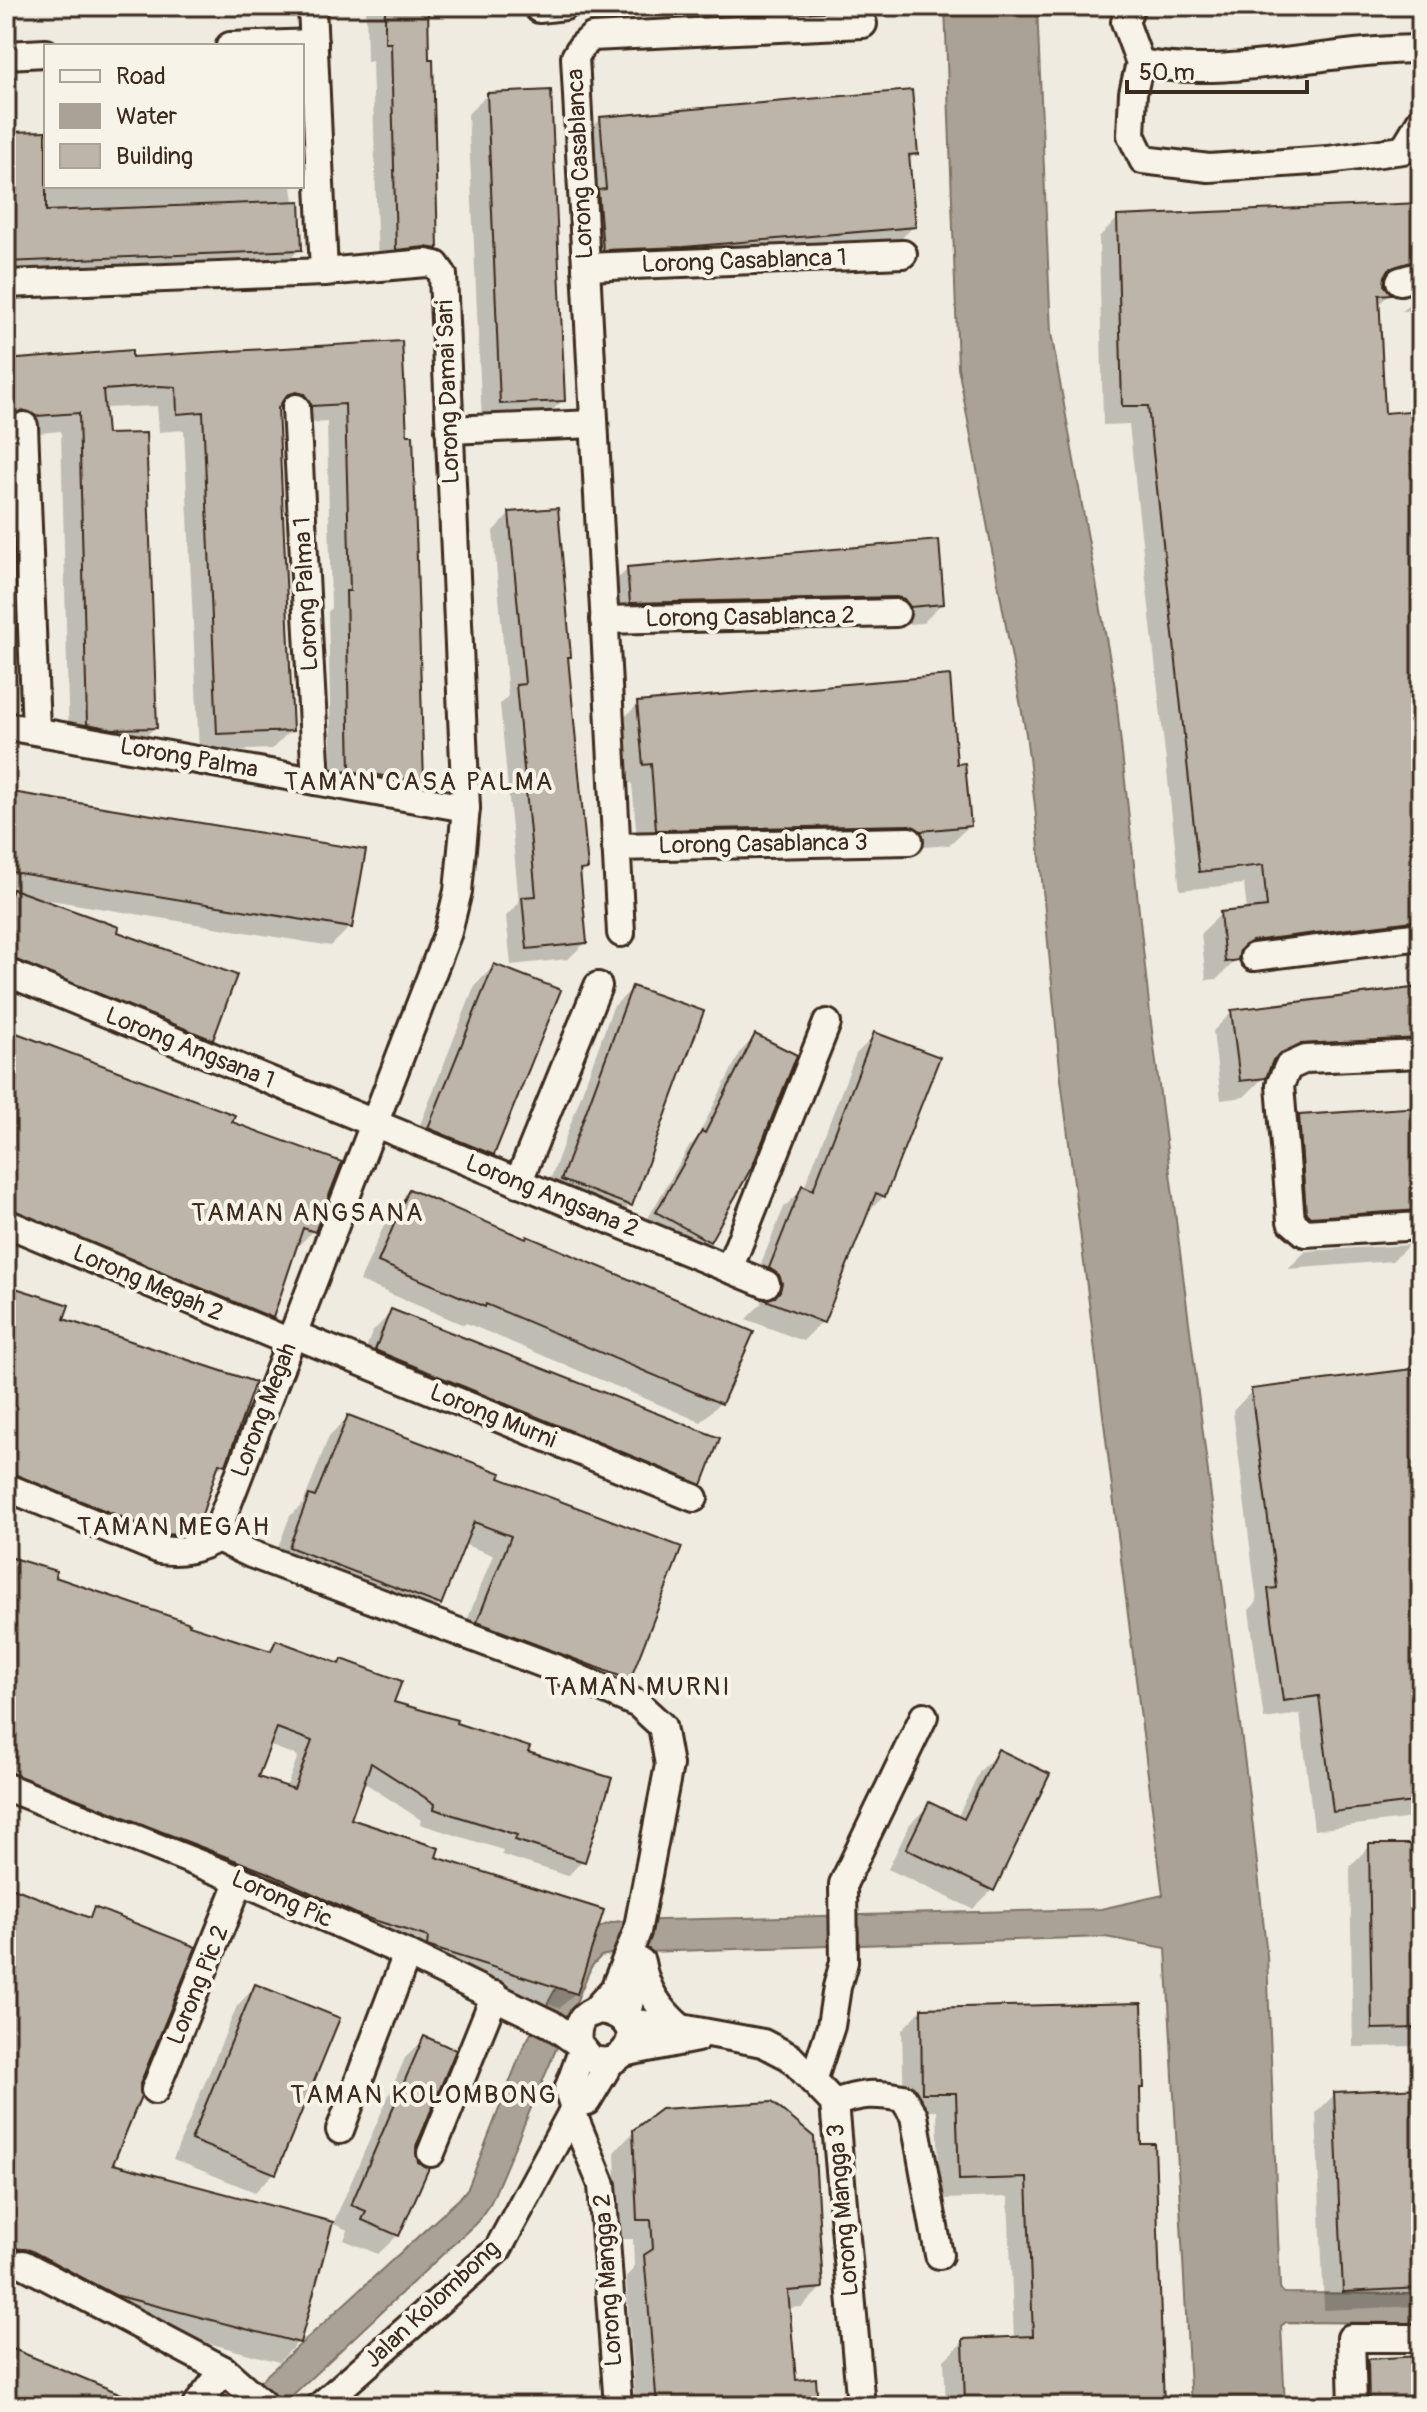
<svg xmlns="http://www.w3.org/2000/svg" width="1427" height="2412" font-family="Pangolin,sans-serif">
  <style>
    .water { fill: #aaa296; stroke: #7e7266; stroke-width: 2 }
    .shadow { fill: #0003; fill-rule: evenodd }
    .building { fill: #bdb5aa; stroke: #3b2a1e; stroke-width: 2; fill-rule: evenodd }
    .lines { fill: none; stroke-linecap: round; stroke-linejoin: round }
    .minor-casing { stroke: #3b2a1e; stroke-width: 32 }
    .minor { stroke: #f7f3e8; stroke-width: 26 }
    .labels { text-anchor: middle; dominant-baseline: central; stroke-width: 8; stroke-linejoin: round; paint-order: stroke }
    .street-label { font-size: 24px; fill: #3b2a1e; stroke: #f7f3e8 }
    .neighbourhood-label { font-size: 26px; letter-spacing: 2px; fill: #3b2a1e; stroke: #f7f3e8 }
  </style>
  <rect width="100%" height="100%" fill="#efebe0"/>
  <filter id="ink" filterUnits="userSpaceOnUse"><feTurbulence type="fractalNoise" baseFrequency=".0125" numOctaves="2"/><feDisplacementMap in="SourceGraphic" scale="16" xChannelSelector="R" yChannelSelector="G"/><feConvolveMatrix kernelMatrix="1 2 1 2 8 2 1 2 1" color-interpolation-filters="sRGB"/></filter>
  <g filter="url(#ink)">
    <path class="water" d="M945,6H1037L1051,333L1115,688L1151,1023L1253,1827L1267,1956L1280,2288L1284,2293L1421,2294V2323L1286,2322L1281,2326L1285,2406H1191L1166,1948L1105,1937L615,1953L601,1956L591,1967L491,2202L477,2222L281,2406H233L459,2199L468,2188L523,2048L577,1950C588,1933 601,1923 621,1921L1101,1909L1163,1895L1061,1079L1035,806L1026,734L958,367Z"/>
    <g class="shadow">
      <path d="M366,6H426L436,248L417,268H378L372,61L367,62Z"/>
      <path d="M487,95L563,400L543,419L482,422L468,114Z"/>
      <path d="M601,119L916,153L908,161L914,226L894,246L584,269L582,138Z"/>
      <path d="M46,133V186H292L300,249L280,268L6,280V134Z"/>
      <path d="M1421,205V310L1402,311L1417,295L1414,283L1397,278L1382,283L1389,294L1378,306L1383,416L1421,412V956H1417L1414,945L1399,939L1237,959L1217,979L1206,980L1201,933L1221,914L1247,911L1244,884L1180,890L1129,424L1103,425L1099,237L1118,218Z"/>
      <path d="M400,343L422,781L402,800L332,790L328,612L331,608L327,422L292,424L285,413L276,411L291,730L272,749L199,752L184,430L159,432L157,406L102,408L155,727L136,746L69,743L61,431L16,435L6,430V362L130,359Z"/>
      <path d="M510,514L569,656L566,659L586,868L579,875L585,943L568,959L511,965L506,916L519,903L500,704L508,696L493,531Z"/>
      <path d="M937,542L942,603L923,623L891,625L611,622L608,588L628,569Z"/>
      <path d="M638,704L956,766L969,826L949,845L900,849H638L632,783H624L619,723Z"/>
      <path d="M6,793L350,927L331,946L38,898L115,933L211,1039L192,1058L6,981V899L11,894L6,893Z"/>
      <path d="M494,966L493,1154L473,1173L411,1148L475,985Z"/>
      <path d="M633,988L630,1205L611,1224L543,1200L613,1007Z"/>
      <path d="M1421,989V1075L1417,1076L1415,1064L1284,1062L1268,1068L1264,1077L1244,1097L1221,1100L1213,1031L1232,1012Z"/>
      <path d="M6,1028L14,1031L13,1034L230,1124L313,1231L293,1251L271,1316L252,1336L6,1233Z"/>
      <path d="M875,1035L884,1196L866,1214L822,1322L803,1341L746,1319L762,1303L760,1294L751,1288L784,1207L804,1188L856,1054Z"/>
      <path d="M755,1037L751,1164L708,1241L694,1255L643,1227L688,1148L697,1138L741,1051Z"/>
      <path d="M1421,1109V1259L1407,1260L1419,1247L1416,1237L1291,1235L1280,1137L1299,1117Z"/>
      <path d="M410,1192L720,1403L701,1422L466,1323L464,1325L360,1281L390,1211Z"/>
      <path d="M1409,1245L1392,1261L1288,1269L1306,1251Z"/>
      <path d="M6,1287L62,1320L224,1464L213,1474L195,1529L175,1549L6,1496Z"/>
      <path d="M392,1312L701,1484L681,1503L357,1370L373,1331Z"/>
      <path d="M1421,1370V1817L1314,1830L1300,1714L1264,1719L1249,1610L1257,1602L1233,1411L1252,1391Z"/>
      <path d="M348,1417L497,1479L629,1679L609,1698L459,1641L493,1555L463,1544L440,1604L420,1623L271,1566L290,1516L303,1504L329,1436Z"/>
      <path d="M6,1558L52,1578L186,1627L266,1652L276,1642L338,1666L342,1661L391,1703L526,1753L583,1860L568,1876L502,1855L503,1850L420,1824L421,1820L362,1781L348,1820L434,1858L575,1993L560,2008L413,1961L6,1790ZM268,1745L298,1756L286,1788L255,1779Z"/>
      <path d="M999,1752L992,1890L973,1909L888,1869L910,1824L929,1805L957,1818L980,1771Z"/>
      <path d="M1370,1846H1421V2046L1353,2047L1350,1866Z"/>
      <path d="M6,1887L85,1919L95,1909L111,2166L298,2342L279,2362L96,2313L10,2268H6Z"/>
      <path d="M256,1986L274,2173L255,2192L173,2159L237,2006Z"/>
      <path d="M921,2010L1142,2088L1138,2091L1139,2146L1162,2406H946L944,2360L964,2341L1014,2339L1008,2197L940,2199L937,2111L904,2112L902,2030Z"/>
      <path d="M425,2039L414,2147L398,2235L378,2254L344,2240L348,2230L333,2224L405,2058Z"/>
      <path d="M1421,2090V2306L1324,2310L1316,2113L1335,2094Z"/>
      <path d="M635,2131L821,2288L802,2307L788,2308L794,2382L816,2406H635L626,2277L634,2268L633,2239H618L615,2151Z"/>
      <path d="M1421,2358V2406H1350L1349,2381L1369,2361Z"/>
    </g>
    <g class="building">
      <path d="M385,6H428L429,59H433L438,249L425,247L396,250L391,43H385Z"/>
      <path d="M551,90L565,401L500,404L487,93Z"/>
      <path d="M912,90L918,154L909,155L916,227L684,247L603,250L598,190L606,189L600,117Z"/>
      <path d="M46,131V211L300,201L302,250L6,262V132Z"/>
      <path d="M1421,203V259L1389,269L1385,276L1384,285L1392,294L1379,295L1385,413L1421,410V920L1252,941L1240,950L1238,960L1225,962L1220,912L1267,907L1263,865L1199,872L1148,406H1122L1117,216Z"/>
      <path d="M402,341L407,435H413L424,782L350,771L346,591H350L345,404L312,406L304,394L296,392L287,395L278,408L293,731L217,734L203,412L177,414L176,387L159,386L103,390L107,434L146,433L157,728L113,729L87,724L79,413L36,416L23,410L6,419V360L132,350V357Z"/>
      <path d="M558,508L571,657H568L588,869L580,870L587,943L527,949L522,897L536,896L516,685L525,684L509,512Z"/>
      <path d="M939,540L944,604L910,607L904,599L896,597L630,603L627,567Z"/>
      <path d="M950,675L957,764L965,763L971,826L921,831L909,825L656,830L651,764L643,765L637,702Z"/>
      <path d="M6,791L366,850L352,928L6,871Z"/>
      <path d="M13,889L119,927L118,932L237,975L213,1040L6,956V908Z"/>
      <path d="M494,964L561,990L494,1155L428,1128Z"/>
      <path d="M632,986L704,1011L632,1206L561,1180Z"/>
      <path d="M1421,987V1038L1300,1044L1281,1053L1273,1060L1266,1078L1240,1081L1231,1010Z"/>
      <path d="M6,1029L235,1115L232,1122L342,1162L315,1232L303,1228L273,1318L6,1207Z"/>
      <path d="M874,1032L940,1057L885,1197L876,1193L824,1323L763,1299L775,1297L780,1291L782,1283L779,1275L769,1268L802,1185L813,1190Z"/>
      <path d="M755,1034L797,1055L753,1165L710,1242L656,1212L702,1131L705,1133Z"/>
      <path d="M1421,1107V1210L1310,1217L1306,1213L1299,1115Z"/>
      <path d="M409,1189L526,1239L527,1236L754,1332L722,1404L486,1304L485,1307L378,1262Z"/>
      <path d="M6,1285L69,1305L64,1319L255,1382L226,1465L219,1463L197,1530L181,1535L164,1534L6,1471Z"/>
      <path d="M391,1309L720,1438L702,1485L375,1350Z"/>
      <path d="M1421,1368V1801L1333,1812L1319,1696L1283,1701L1268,1589L1277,1588L1251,1389Z"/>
      <path d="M348,1415L501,1473L499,1478L682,1547L630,1680L477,1622L511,1536L474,1522L441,1605L289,1547L309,1495L315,1497Z"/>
      <path d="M6,1556L56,1571L55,1577L190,1623L189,1625L271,1651L276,1640L340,1664L342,1659L402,1681L394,1702L457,1720L456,1723L530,1747L528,1752L612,1778L585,1862L515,1840L517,1835L434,1809L435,1804L371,1763L351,1819L439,1848L436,1857L604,1910L577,1994L427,1946L428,1937L361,1916L268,1873L6,1771ZM277,1728L312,1741L294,1789L258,1777Z"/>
      <path d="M998,1749L1050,1774L994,1891L906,1849L929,1802L964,1819Z"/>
      <path d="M1369,1844H1421V2028L1372,2029Z"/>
      <path d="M6,1885L90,1918L94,1907L196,1947L140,2084L141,2096L113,2164L333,2222L300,2343L115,2295L30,2250L6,2247Z"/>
      <path d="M255,1984L340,2018L276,2174L191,2140Z"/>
      <path d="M1142,2003L1144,2088H1140L1141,2144H1155L1164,2406H965L963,2339L1033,2336L1027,2178L959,2180L956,2093H922L921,2008Z"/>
      <path d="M424,2036L456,2050L416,2147L418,2162L429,2168L399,2236L362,2220L366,2211L351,2205Z"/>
      <path d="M1421,2088V2288L1343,2292L1334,2092Z"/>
      <path d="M772,2102L814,2137L823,2288L788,2291L796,2380L816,2378L818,2406H657L644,2255L653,2249L651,2220H637L633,2130L661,2109Z"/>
      <path d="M6,2346L150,2406H6Z"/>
      <path d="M1421,2356V2406H1369L1368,2359Z"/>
    </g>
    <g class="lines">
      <defs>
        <g id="minor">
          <path d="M312,6L324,272"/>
          <path d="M1131,6L1125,22L1140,63L1133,93L1131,135L1143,160L1209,168L1328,160L1403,150L1421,120"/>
          <path d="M539,9L565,6"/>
          <path d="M230,46L314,43"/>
          <path d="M6,55L46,53"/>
          <path d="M1140,63C1233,80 1327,49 1421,49"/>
          <path d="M586,267L903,254"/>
          <path d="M1400,281L1421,275"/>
          <path d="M6,284L324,272L426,263L436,265L443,275L466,808L458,891L448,932L223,1516L218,1538L251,1554L557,1669L638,1704L662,1726L669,1765L637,1932L614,1989L592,2013"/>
          <path d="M296,408L316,781"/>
          <path d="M24,426L36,730"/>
          <path d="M449,430L594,424"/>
          <path d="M604,620L896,613"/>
          <path d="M6,726L466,808"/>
          <path d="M616,847L909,841"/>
          <path d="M621,933L575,57L581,47L592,37L863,24"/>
          <path d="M1254,957L1421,936"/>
          <path d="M6,972L766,1284"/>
          <path d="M1421,1054L1306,1059L1288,1067L1280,1085L1291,1221L1305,1233L1421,1226"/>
          <path d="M518,1183L598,986"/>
          <path d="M6,1223L290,1342"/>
          <path d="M729,1269L827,1023"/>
          <path d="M293,1334L694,1498"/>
          <path d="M6,1487L160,1550C182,1553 198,1549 218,1538"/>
          <path d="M6,1787L240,1880L407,1954L551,2024L578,2043L591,2059C602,2063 613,2063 621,2055C659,2018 571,1983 578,2043"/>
          <path d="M641,1962C646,1990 659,2009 681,2028"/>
          <path d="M639,1963L625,2022L681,2028L763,2043L790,2057L834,2103L861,2406"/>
          <path d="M623,2053L697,2038"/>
          <path d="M813,2081L831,2026L837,1987L844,1962L843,1884L924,1716"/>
          <path d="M155,2090L240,1880"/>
          <path d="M834,2103C862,2093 874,2093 903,2098L914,2116L939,2255"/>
          <path d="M573,2105L587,2101L611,2061"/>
          <path d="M572,2112L602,2185L618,2406"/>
          <path d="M340,2130L407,1954"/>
          <path d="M431,2153L495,1995"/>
          <path d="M23,2264L224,2370L265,2406"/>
          <path d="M196,2406L224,2370"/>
          <path d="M320,2406L498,2249L572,2112L573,2105L568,2090L582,2051"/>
          <path d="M1353,2406L1351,2338H1421"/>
        </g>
      </defs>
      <use href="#minor" class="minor-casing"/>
      <use href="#minor" class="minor"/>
    </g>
  </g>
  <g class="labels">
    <g class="street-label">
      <text transform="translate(580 164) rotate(-93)">Lorong Casablanca</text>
      <text transform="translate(744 261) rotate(-2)">Lorong Casablanca 1</text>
      <text transform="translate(448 392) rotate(-92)">Lorong Damai Sari</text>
      <text transform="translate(306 594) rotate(-93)">Lorong Palma 1</text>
      <text transform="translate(750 617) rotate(-1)">Lorong Casablanca 2</text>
      <text transform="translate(189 758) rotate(10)">Lorong Palma</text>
      <text transform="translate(763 844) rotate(-1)">Lorong Casablanca 3</text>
      <text transform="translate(190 1048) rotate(22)">Lorong Angsana 1</text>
      <text transform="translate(552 1196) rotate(22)">Lorong Angsana 2</text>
      <text transform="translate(148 1283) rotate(23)">Lorong Megah 2</text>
      <text transform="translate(264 1410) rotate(-69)">Lorong Megah</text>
      <text transform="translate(493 1416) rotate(22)">Lorong Murni</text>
      <text transform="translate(282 1899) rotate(24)">Lorong Pic</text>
      <text transform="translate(198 1985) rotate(-68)">Lorong Pic 2</text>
      <text transform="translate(843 2210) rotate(-95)">Lorong Mangga 3</text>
      <text transform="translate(608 2280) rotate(-94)">Lorong Mangga 2</text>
      <text transform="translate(432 2304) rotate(-43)">Jalan Kolombong</text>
    </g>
    <g class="neighbourhood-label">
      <text x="419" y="782">TAMAN CASA PALMA</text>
      <text x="308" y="1213">TAMAN ANGSANA</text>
      <text x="174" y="1527">TAMAN MEGAH</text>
      <text x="638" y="1687">TAMAN MURNI</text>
      <text x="424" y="2095">TAMAN KOLOMBONG</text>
    </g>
  </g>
  <rect width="1427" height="2412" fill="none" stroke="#f7f3e8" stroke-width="32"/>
  <rect x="16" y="16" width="1395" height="2380" fill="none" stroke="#3b2a1e" stroke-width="3" filter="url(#ink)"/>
  <rect x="44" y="44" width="260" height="144" fill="#f7f3e8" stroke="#aca397" stroke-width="2"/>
  <rect x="60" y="70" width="40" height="12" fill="#f7f3e8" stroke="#aca397" stroke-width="2"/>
  <text x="116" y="84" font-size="24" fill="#3b2a1e">Road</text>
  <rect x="60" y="104" width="40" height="24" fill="#aaa296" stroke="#aca397" stroke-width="2"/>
  <text x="116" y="124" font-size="24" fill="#3b2a1e">Water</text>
  <rect x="60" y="144" width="40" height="24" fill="#bdb5aa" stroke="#aca397" stroke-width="2"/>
  <text x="116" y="164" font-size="24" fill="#3b2a1e">Building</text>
  <path d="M1127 80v12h180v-12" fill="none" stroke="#3b2a1e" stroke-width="4"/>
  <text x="1139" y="80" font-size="24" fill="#3b2a1e" stroke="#f7f3e8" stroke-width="6" paint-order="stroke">50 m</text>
</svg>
